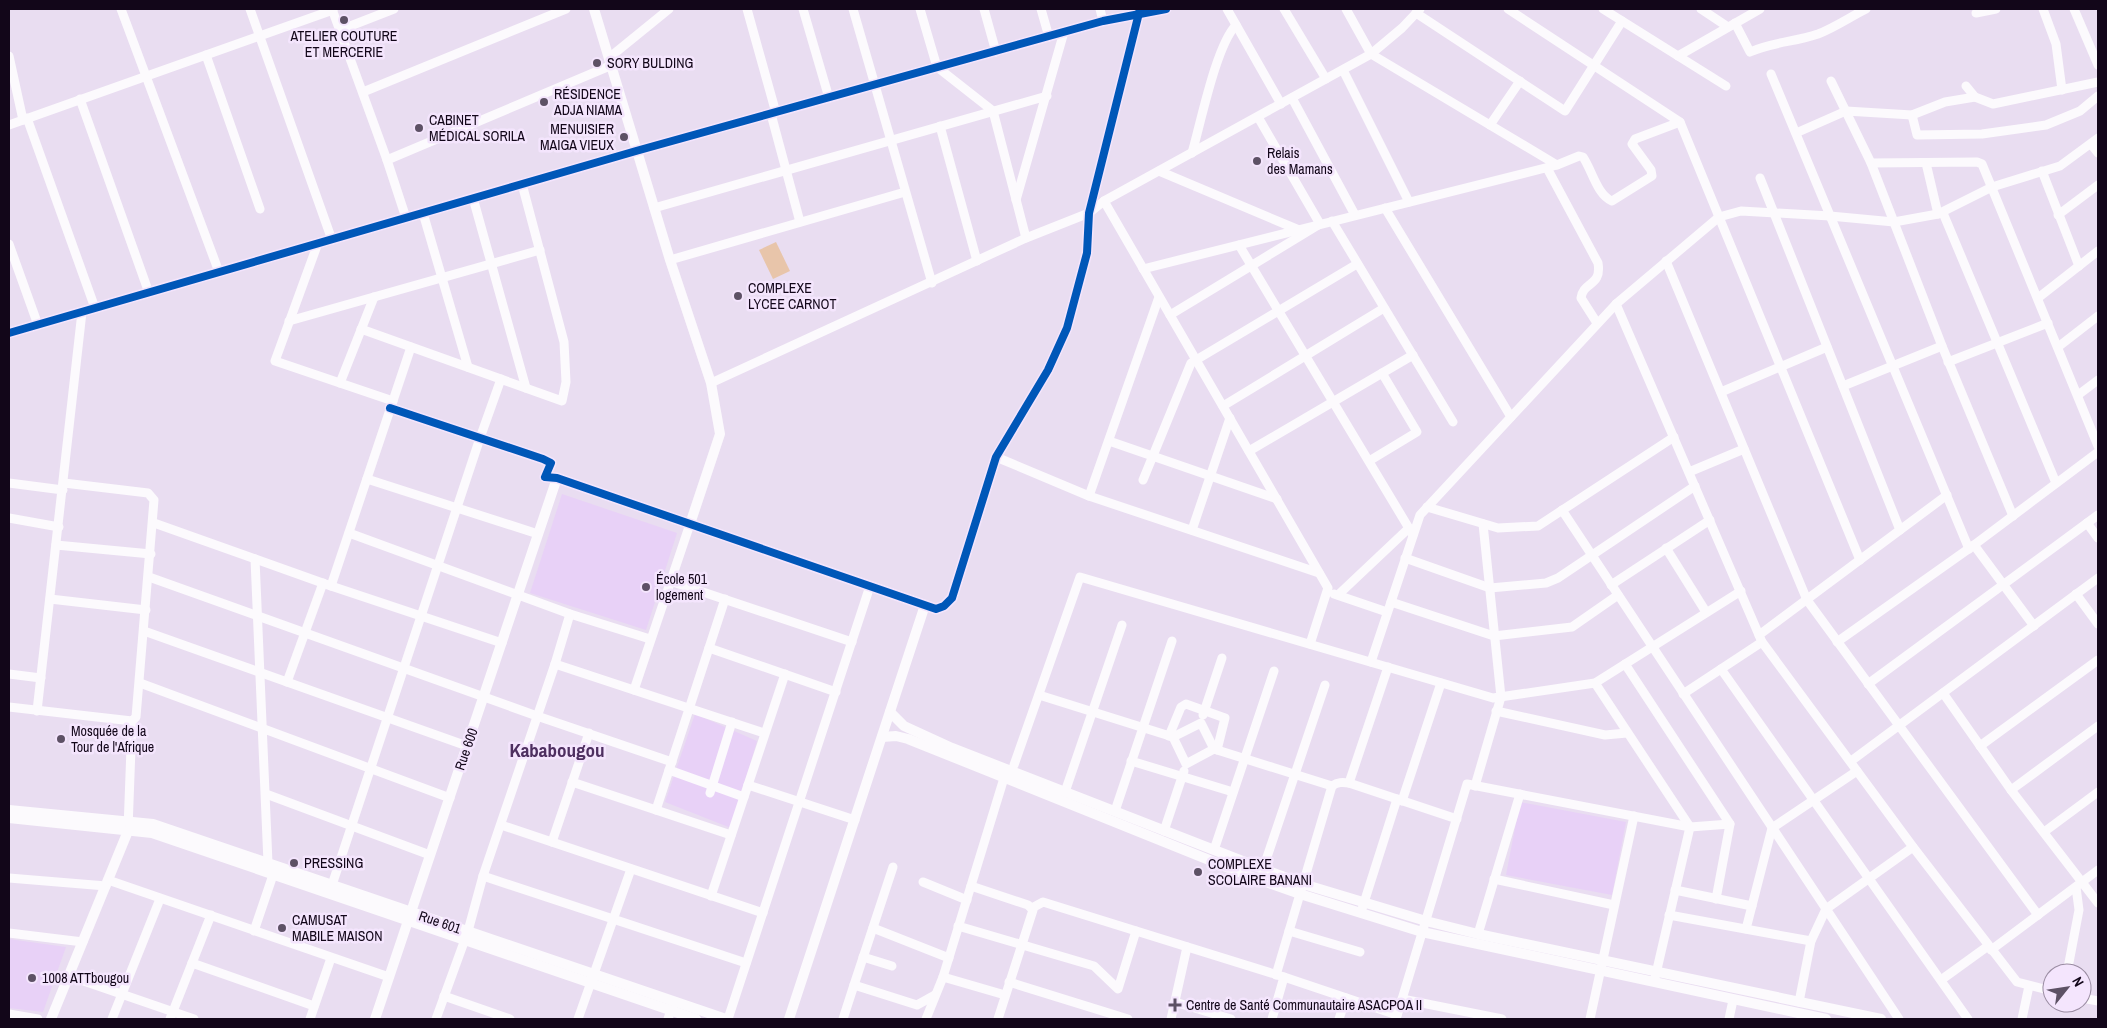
<svg xmlns="http://www.w3.org/2000/svg" width="2107" height="1028" font-family="'Archivo Narrow',sans-serif">
  <style>
    .built { fill: #e8d1f7 }
    .green { fill: #e8c5aa }
    .lines { fill: none; stroke-linecap: round; stroke-linejoin: round }
    .minor { stroke: #fcfafd; stroke-width: 9 }
    .tertiary { stroke: #fcfafd; stroke-width: 10 }
    .cycleway-casing { stroke: #f4e5fd; stroke-width: 11 }
    .cycleway { stroke: #0057b8; stroke-width: 8 }
    .poi-dot { fill: #5d5165; stroke: #f4e5fd; stroke-width: 2 }
    .labels { text-anchor: middle; dominant-baseline: central; stroke-width: 5; stroke-linejoin: round; paint-order: stroke }
    .poi-label { font-size: 14px; fill: #120619; stroke: #f4e5fd; text-anchor: start }
    .street-label { font-size: 14px; fill: #120619; stroke: #f4e5fd }
    .district-label { font-size: 19px; font-weight: bold; fill: #4e2f60; stroke: #f4e5fd }
  </style>
  <rect width="100%" height="100%" fill="#e9ddf1"/>
  <g class="built">
    <path d="M562,494L677,533L646,630L530,593Z"/>
    <path d="M695,714L757,741L731,828L665,802Z"/>
    <path d="M1520,802L1626,822L1612,895L1506,875Z"/>
    <path d="M9,939L66,947L43,1012L9,1008Z"/>
  </g>
  <path class="green" d="M776,242L790,271L773,279L759,250Z"/>
  <g class="lines">
    <g class="minor">
      <path d="M121,9L219,272"/>
      <path d="M250,9L332,240"/>
      <path d="M332,9L387,160L406,218"/>
      <path d="M747,9L776,113"/>
      <path d="M803,9L829,98"/>
      <path d="M853,9L932,283"/>
      <path d="M920,9L937,67L993,111L1026,238"/>
      <path d="M984,9L996,52"/>
      <path d="M1041,9L1049,37"/>
      <path d="M1100,9L1103,21"/>
      <path d="M1227,9L1281,104"/>
      <path d="M1284,9L1326,79"/>
      <path d="M1346,9L1371,54L1557,165"/>
      <path d="M1508,9L1680,122L1860,560"/>
      <path d="M1603,9L1726,86"/>
      <path d="M1701,9L1728,27"/>
      <path d="M2043,9L2056,44L2062,90"/>
      <path d="M2074,9L2098,65"/>
      <path d="M1416,13L1565,111L1622,21"/>
      <path d="M1976,13L1996,9"/>
      <path d="M1735,23L1750,52C1772,42 1795,42 1818,34C1834,28 1850,17 1866,9"/>
      <path d="M340,30L394,9"/>
      <path d="M206,55L260,209"/>
      <path d="M9,56L23,120"/>
      <path d="M1678,56L1760,9"/>
      <path d="M610,57L669,9"/>
      <path d="M1343,70L1409,202"/>
      <path d="M1771,74L1969,549"/>
      <path d="M1831,81L1871,163L1942,346L2013,516"/>
      <path d="M1966,86L1975,97L1993,104L2098,82"/>
      <path d="M363,92L566,9"/>
      <path d="M1292,98L1355,215"/>
      <path d="M80,99L149,293"/>
      <path d="M771,114L800,222"/>
      <path d="M1912,115L1917,135L1982,134L2046,125L2080,111L2098,96"/>
      <path d="M27,118L95,308"/>
      <path d="M9,125L333,10"/>
      <path d="M1490,125L1520,81"/>
      <path d="M940,126L977,261"/>
      <path d="M1796,133L1846,111L1912,115L1945,102L1975,97"/>
      <path d="M2091,144L2098,153"/>
      <path d="M1192,153C1201,122 1216,46 1236,25"/>
      <path d="M387,160L612,65"/>
      <path d="M1871,163L1977,162L1982,164L2098,446"/>
      <path d="M1926,163L1938,214"/>
      <path d="M1547,168L1598,263C1602,287 1583,281 1581,298L1597,323"/>
      <path d="M1159,171L1299,230"/>
      <path d="M2042,171L2079,266"/>
      <path d="M1760,178L1900,530"/>
      <path d="M473,198L526,388"/>
      <path d="M1016,200L1064,32"/>
      <path d="M1104,201L1328,588L1310,644"/>
      <path d="M654,208L1047,96"/>
      <path d="M1385,208L1511,417"/>
      <path d="M423,213L468,367"/>
      <path d="M1943,213L2056,483"/>
      <path d="M2058,215L2098,185"/>
      <path d="M1332,221L1453,422"/>
      <path d="M318,243L275,361L393,401"/>
      <path d="M9,244L38,325"/>
      <path d="M1239,245L1413,535"/>
      <path d="M670,260L905,192"/>
      <path d="M1666,261L1807,600L2038,915"/>
      <path d="M1143,269L1557,165L1579,156L1583,157C1592,170 1597,195 1612,201L1652,176L1651,170L1632,144L1635,139L1680,122"/>
      <path d="M2038,298L2098,251"/>
      <path d="M1616,304L1762,642L1913,847L2017,982L2052,991"/>
      <path d="M1170,315L1320,224L1258,117"/>
      <path d="M289,321L540,250"/>
      <path d="M361,329L562,401L566,382L564,342L522,184"/>
      <path d="M9,333L636,151L1103,21L1166,9"/>
      <path d="M2058,347L2098,316"/>
      <path d="M1948,362L2048,323"/>
      <path d="M340,383L374,297"/>
      <path d="M711,383L1026,238L1089,213L1104,201L1371,54L1402,28L1420,9"/>
      <path d="M1843,386L1942,346"/>
      <path d="M1721,392L1827,347"/>
      <path d="M2078,395L2098,380"/>
      <path d="M1223,406L1384,308"/>
      <path d="M390,408L543,459L551,463L545,477L557,478"/>
      <path d="M1109,441L1277,499"/>
      <path d="M1249,451L1413,355"/>
      <path d="M996,457L1089,496L1319,573"/>
      <path d="M1369,461L1417,432L1382,373"/>
      <path d="M1689,472L1744,449"/>
      <path d="M367,479L538,534"/>
      <path d="M1143,480L1191,363L1357,264"/>
      <path d="M9,483L63,490"/>
      <path d="M1089,496L1159,297"/>
      <path d="M1427,507L1498,528L1538,526L1674,437"/>
      <path d="M1562,510L1899,1019"/>
      <path d="M9,518L59,527"/>
      <path d="M154,523L331,586L502,643"/>
      <path d="M2087,523L2098,538"/>
      <path d="M1192,530L1230,418"/>
      <path d="M349,533L570,614L650,639"/>
      <path d="M56,545L151,554"/>
      <path d="M1974,545L2034,626"/>
      <path d="M1666,548L1706,612"/>
      <path d="M1405,558L1490,588L1546,583L1558,578L1695,486"/>
      <path d="M255,559L268,863"/>
      <path d="M149,577L537,716L672,762"/>
      <path d="M670,581L852,642"/>
      <path d="M1611,585L1710,520"/>
      <path d="M331,586L411,347"/>
      <path d="M1334,594L1387,612"/>
      <path d="M2076,594L2098,624"/>
      <path d="M1338,595L1409,528"/>
      <path d="M50,599L146,610"/>
      <path d="M1391,602L1494,636L1572,627L1618,595"/>
      <path d="M925,605L936,609L944,606L952,598L996,457L1048,370L1067,328L1087,253L1089,213L1140,9"/>
      <path d="M144,631L467,746"/>
      <path d="M1759,635L1947,495"/>
      <path d="M1837,642L1974,545L2098,452"/>
      <path d="M709,648L836,692"/>
      <path d="M1371,662L1420,515L1616,304L1719,217L1741,211L1830,216L1894,222L1938,214L1992,187L2060,166L2098,138"/>
      <path d="M555,664L764,733"/>
      <path d="M1625,664L1730,824L1716,899"/>
      <path d="M1721,669L1968,1019"/>
      <path d="M9,674L41,678"/>
      <path d="M287,682L323,583"/>
      <path d="M140,683L450,798"/>
      <path d="M1595,683L1690,827L1655,978"/>
      <path d="M1868,684L2098,515"/>
      <path d="M634,690L690,524"/>
      <path d="M1943,693L2011,790L2098,903"/>
      <path d="M1683,694L1762,642"/>
      <path d="M1039,695L1173,737"/>
      <path d="M9,707L132,721L136,717L154,500L148,493L64,483"/>
      <path d="M37,711L82,312"/>
      <path d="M1496,711L1605,735L1627,733"/>
      <path d="M1203,715L1222,658"/>
      <path d="M1169,736L1181,707L1186,704L1225,718L1217,750"/>
      <path d="M1980,746L2098,660"/>
      <path d="M1214,749L1201,723L1173,737L1186,764L1214,749L1332,786"/>
      <path d="M1131,761L1233,792"/>
      <path d="M1851,761L2098,578"/>
      <path d="M1014,765L1080,577L1493,698L1595,683L1741,591"/>
      <path d="M669,770L744,797"/>
      <path d="M572,782L731,835"/>
      <path d="M1349,783L1388,667"/>
      <path d="M748,785L855,820"/>
      <path d="M1475,786L1501,697L1483,524"/>
      <path d="M2011,790L2098,726"/>
      <path d="M1065,792L1122,625"/>
      <path d="M710,793L732,722"/>
      <path d="M266,794L430,855"/>
      <path d="M1402,801L1441,683"/>
      <path d="M656,810L725,599"/>
      <path d="M1115,811L1172,641"/>
      <path d="M501,825L763,913"/>
      <path d="M128,829L132,721"/>
      <path d="M1164,831L1184,771"/>
      <path d="M2044,832L2098,792"/>
      <path d="M552,842L589,733"/>
      <path d="M1214,850L1274,671"/>
      <path d="M1263,869L1325,685"/>
      <path d="M483,876L746,963"/>
      <path d="M9,878L106,886"/>
      <path d="M1494,879L1614,905"/>
      <path d="M108,880L389,977"/>
      <path d="M923,882L967,900"/>
      <path d="M332,885L480,438L501,379"/>
      <path d="M971,886L1028,905L1033,910L998,1019"/>
      <path d="M1675,890L1752,906"/>
      <path d="M711,896L785,674"/>
      <path d="M1032,908L1043,902L1284,977L1397,1015"/>
      <path d="M1362,909L1397,799"/>
      <path d="M1669,915L1811,941"/>
      <path d="M958,926L1094,966L1118,989L1136,931"/>
      <path d="M873,928L949,958"/>
      <path d="M1746,929L1772,828L1857,771"/>
      <path d="M254,931L273,875"/>
      <path d="M1289,931L1360,952"/>
      <path d="M9,933L83,942"/>
      <path d="M1478,934L1520,794"/>
      <path d="M1991,950L2098,870"/>
      <path d="M863,957L892,966"/>
      <path d="M192,963L314,1006"/>
      <path d="M2067,973L2079,910L2076,887"/>
      <path d="M1276,975L1332,786C1338,782 1342,782 1349,783L1457,819"/>
      <path d="M69,976L194,1019"/>
      <path d="M943,977L1005,995"/>
      <path d="M1941,980L1988,946"/>
      <path d="M1009,982L1128,1019"/>
      <path d="M854,985L893,867"/>
      <path d="M444,996L510,1019"/>
      <path d="M2082,998L2098,1001"/>
      <path d="M1402,999L1502,1019"/>
      <path d="M1175,1002L1231,1019"/>
      <path d="M1799,1002L1811,941L1826,909L1913,847"/>
      <path d="M9,1014L38,1019"/>
      <path d="M112,1019L160,899"/>
      <path d="M170,1019L211,915"/>
      <path d="M310,1019L331,958"/>
      <path d="M436,1019L468,931L483,876L555,664L570,614"/>
      <path d="M578,1019L631,869"/>
      <path d="M668,1019L673,1004"/>
      <path d="M728,1019L870,586"/>
      <path d="M843,1019L854,985L917,1005L935,995"/>
      <path d="M926,1019L943,977L1004,778"/>
      <path d="M1171,1019L1187,947"/>
      <path d="M1272,1019L1284,977"/>
      <path d="M1339,1019L1346,998"/>
      <path d="M1396,1019L1467,784L1690,827L1730,824"/>
      <path d="M1590,1019L1634,816"/>
      <path d="M1729,1019L1733,1000"/>
      <path d="M2022,1019L2029,986"/>
    </g>
    <g class="tertiary">
      <path d="M594,9L670,260L711,383L720,434L690,524"/>
      <path d="M890,712L904,726L952,748L1263,869L1303,884L1426,921L1478,934L1881,1019"/>
      <path d="M882,737L896,736L908,739L1249,876L1300,894L1422,932L1826,1019"/>
      <path d="M9,810L153,824L726,1019"/>
      <path d="M9,818L152,833L696,1019"/>
      <path d="M51,1019L128,831"/>
      <path d="M375,1019L557,478L925,605L789,1019"/>
    </g>
    <defs>
      <g id="cycleway">
        <path d="M9,333L636,151L1103,21L1166,9"/>
        <path d="M390,408L543,459L551,463L545,477L557,478L936,609L944,606L952,598L996,457L1048,370L1067,328L1087,253L1089,213L1140,9"/>
      </g>
    </defs>
    <use href="#cycleway" class="cycleway-casing"/>
    <use href="#cycleway" class="cycleway"/>
  </g>
  <g class="poi-dot">
    <circle cx="344" cy="20" r="5"/>
    <circle cx="597" cy="63" r="5"/>
    <circle cx="544" cy="102" r="5"/>
    <circle cx="419" cy="128" r="5"/>
    <circle cx="624" cy="137" r="5"/>
    <circle cx="1257" cy="161" r="5"/>
    <circle cx="738" cy="296" r="5"/>
    <circle cx="646" cy="587" r="5"/>
    <circle cx="61" cy="739" r="5"/>
    <circle cx="294" cy="863" r="5"/>
    <circle cx="1198" cy="872" r="5"/>
    <circle cx="282" cy="928" r="5"/>
    <circle cx="32" cy="978" r="5"/>
    <path d="M1172.5 997.5h5v5h5v5h-5v5h-5v-5h-5v-5h5z"/>
  </g>
  <g class="labels">
    <g class="poi-label">
      <text x="344" y="36" text-anchor="middle">ATELIER COUTURE<tspan x="344" dy="16">ET MERCERIE</tspan></text>
      <text x="607" y="63">SORY BULDING</text>
      <text x="554" y="94">RÉSIDENCE<tspan x="554" dy="16">ADJA NIAMA</tspan></text>
      <text x="429" y="120">CABINET<tspan x="429" dy="16">MÉDICAL SORILA</tspan></text>
      <text x="614" y="129" text-anchor="end">MENUISIER<tspan x="614" dy="16">MAIGA VIEUX</tspan></text>
      <text x="1267" y="153">Relais<tspan x="1267" dy="16">des Mamans</tspan></text>
      <text x="748" y="288">COMPLEXE<tspan x="748" dy="16">LYCEE CARNOT</tspan></text>
      <text x="656" y="579">École 501<tspan x="656" dy="16">logement</tspan></text>
      <text x="71" y="731">Mosquée de la<tspan x="71" dy="16">Tour de l'Afrique</tspan></text>
      <text x="304" y="863">PRESSING</text>
      <text x="1208" y="864">COMPLEXE<tspan x="1208" dy="16">SCOLAIRE BANANI</tspan></text>
      <text x="292" y="920">CAMUSAT<tspan x="292" dy="16">MABILE MAISON</tspan></text>
      <text x="42" y="978">1008 ATTbougou</text>
      <text x="1186" y="1005">Centre de Santé Communautaire ASACPOA II</text>
    </g>
    <g class="street-label">
      <text transform="translate(466 749) rotate(-71)">Rue 600</text>
      <text transform="translate(440 922) rotate(19)">Rue 601</text>
    </g>
    <g class="district-label">
      <text x="557" y="750">Kababougou</text>
    </g>
  </g>
  <rect width="2107" height="1028" fill="none" stroke="#120619" stroke-width="20"/>
  <g transform="translate(2067 988) rotate(60)"><circle r="24" fill="#f4e5fd" stroke="#9a8ca2"/>
  <path d="M0-4L9 19L0 12L-9 19Z" fill="#5d5165"/>
  <text y="-8" font-size="14" font-weight="bold" text-anchor="middle" fill="#120619">N</text>
  </g>
</svg>
